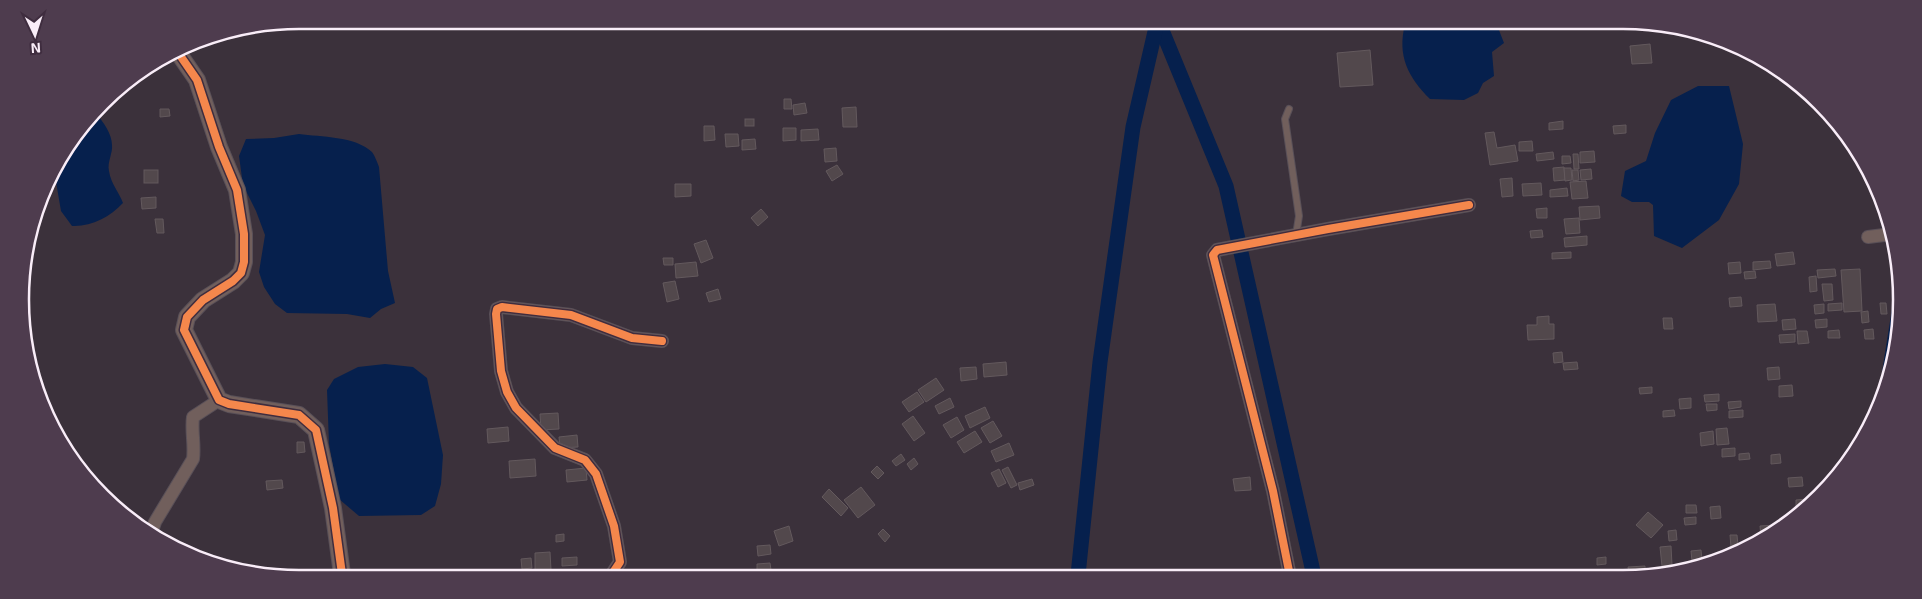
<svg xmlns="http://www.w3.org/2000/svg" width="1922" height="599" font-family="'Exo 2',sans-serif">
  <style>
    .water { fill: #06204d }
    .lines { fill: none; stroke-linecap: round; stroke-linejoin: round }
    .canal { stroke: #06204d; stroke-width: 15 }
    .building { fill: #52484c; stroke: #63595d }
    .service-casing { stroke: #595058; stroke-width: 8 }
    .minor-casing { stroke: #595058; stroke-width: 14 }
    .tertiary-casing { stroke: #595058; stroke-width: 18 }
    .service { stroke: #715f5c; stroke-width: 6 }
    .minor { stroke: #715f5c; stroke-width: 12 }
    .tertiary { stroke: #715f5c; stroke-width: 16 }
    .cycleway-casing { stroke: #3f2d3f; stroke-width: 11 }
    .cycleway { stroke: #f5874c; stroke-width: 8 }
    .rim { fill: none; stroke: #f9edf8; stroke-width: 2.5 }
  </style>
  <rect width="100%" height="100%" fill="#3b313b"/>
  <g class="water">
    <path d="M1405,24L1497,25L1504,43L1492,52L1494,76L1483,83L1478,93L1464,100L1430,99C1408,77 1397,56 1405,24Z"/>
    <path d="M1698,86H1729L1743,144L1739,184L1719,220L1682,248L1654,236L1653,205L1649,202H1632L1621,196L1625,171L1646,161L1655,133L1671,100Z"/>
    <path d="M96,114C103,121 112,134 112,145C113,153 107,162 109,171C111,184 119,192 123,203C110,217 91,227 72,226L61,211L54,170Z"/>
    <path d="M299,134C321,137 355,136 372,152C375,156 377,162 379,167L388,271L395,303L381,309L370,318L347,314L287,313L275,304L264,287L259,272L265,235L256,211L243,185L239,156L246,139L274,138Z"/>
    <path d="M1897,277V354L1882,392V372Z"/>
    <path d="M385,364L413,367L427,378L443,455L441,484L435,506L421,515L359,516L339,499L329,444L327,390L334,379L358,367Z"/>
  </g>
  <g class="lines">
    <g class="canal">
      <path d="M1159,23L1226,186L1314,576"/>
      <path d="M1078,575L1100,362L1133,127L1157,23"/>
    </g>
  </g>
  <g class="building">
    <path d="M1650,44L1652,63L1632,64L1630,46Z"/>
    <path d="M1370,50L1373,85L1340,87L1337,53Z"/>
    <path d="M784,99H791L792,109H784Z"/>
    <path d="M805,103L807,113L794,115L793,105Z"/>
    <path d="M856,107L857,127H843L842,108Z"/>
    <path d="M160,109H169L170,116L160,117Z"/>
    <rect x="745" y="119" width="9" height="7"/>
    <path d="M1563,121V129L1549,130V123Z"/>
    <path d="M1626,125V133L1614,134L1613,126Z"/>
    <path d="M704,126H714L715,140L704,141Z"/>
    <path d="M783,128H796V140L783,141Z"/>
    <path d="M818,129L819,140L801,141V130Z"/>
    <path d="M1494,132L1497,148L1515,145L1518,161L1490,165L1485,133Z"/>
    <path d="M725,134H738L739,146L726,147Z"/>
    <path d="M755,139L756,149L742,150V140Z"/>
    <path d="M1532,141L1533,151H1519V142Z"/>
    <path d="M836,148L837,161L825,162L824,149Z"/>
    <path d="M1594,151L1595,162L1580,163V152Z"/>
    <path d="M1553,152L1554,159L1537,161L1536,154Z"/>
    <path d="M1573,154H1578L1579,169H1574Z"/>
    <path d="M1562,156H1570L1571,163L1562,164Z"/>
    <path d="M837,165L843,174L832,181L826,171Z"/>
    <path d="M1564,167L1565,180L1554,181L1553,168Z"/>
    <path d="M1564,168H1571L1572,180L1565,181Z"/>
    <path d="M1591,169L1592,179L1581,180L1580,170Z"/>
    <rect x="144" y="170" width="14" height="13"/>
    <path d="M1572,170H1578L1579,180L1573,181Z"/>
    <path d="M1512,178L1513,196L1502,197L1500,179Z"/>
    <path d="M1586,181L1588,198L1572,199L1570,182Z"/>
    <path d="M1541,183L1542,195L1523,196L1522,184Z"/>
    <path d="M675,184H691V196L675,197Z"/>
    <path d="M1567,188L1568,196L1550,197V190Z"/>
    <path d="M156,197V208L142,209L141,198Z"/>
    <path d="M1599,206L1600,218L1580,220L1579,207Z"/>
    <path d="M1547,208V218H1537L1536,209Z"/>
    <path d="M761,209L768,217L758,226L751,218Z"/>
    <path d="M1579,218L1580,233L1566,234L1564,219Z"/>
    <path d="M155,219H163L164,233H157Z"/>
    <path d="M1542,230L1543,237L1531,238L1530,231Z"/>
    <path d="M1587,236V245L1565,247L1564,238Z"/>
    <path d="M706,240L713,258L701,263L694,244Z"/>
    <path d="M1571,252V258L1552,259V253Z"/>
    <path d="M1793,252L1795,264L1777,266L1775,254Z"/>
    <path d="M663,258H673V265H664Z"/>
    <path d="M1770,261L1771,268L1753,270V262Z"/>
    <path d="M696,262L698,276L676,278L675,264Z"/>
    <path d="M1740,262L1741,273L1729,274L1728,263Z"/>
    <path d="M1835,269L1836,276L1818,278L1817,270Z"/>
    <path d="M1860,269L1862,311L1844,312L1841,270Z"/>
    <path d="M1755,271L1756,278L1745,279L1744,272Z"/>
    <path d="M1816,276L1817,291L1810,292L1809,277Z"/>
    <path d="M675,281L679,299L667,302L663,283Z"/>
    <path d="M1822,284H1832L1833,300L1824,301Z"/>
    <path d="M718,289L721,299L709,302L706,293Z"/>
    <path d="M1741,297L1742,306L1730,307L1729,298Z"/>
    <path d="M1842,303V310L1828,311V304Z"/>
    <path d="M1880,303H1886L1887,314H1881Z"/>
    <path d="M1775,304L1777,321L1758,322L1757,305Z"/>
    <path d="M1824,304V313L1815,314L1814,305Z"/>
    <path d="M1868,311L1869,322L1862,323L1861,312Z"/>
    <path d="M1549,316V324H1554V339L1528,340L1527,325H1537V317Z"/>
    <path d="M1663,318H1672L1673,329H1664Z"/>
    <path d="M1795,319L1796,329L1783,330L1782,320Z"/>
    <path d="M1827,319V327L1816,328L1815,320Z"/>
    <path d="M1873,329L1874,339H1865L1864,330Z"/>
    <path d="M1839,330L1840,338H1828V331Z"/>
    <path d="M1797,331H1807L1809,343L1798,344Z"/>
    <path d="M1795,334V342L1780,343L1779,335Z"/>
    <path d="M1562,352L1563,362L1554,363L1553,353Z"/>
    <path d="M1006,362L1007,375L984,377L983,364Z"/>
    <path d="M1577,362L1578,369L1564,370L1563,363Z"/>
    <path d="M976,367L977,379L961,381L960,368Z"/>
    <path d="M1779,367L1780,379L1768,380L1767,368Z"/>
    <path d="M936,378L944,390L926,402L918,390Z"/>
    <path d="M1792,385L1793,396L1779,397V386Z"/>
    <path d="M1652,387V393L1640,394L1639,388Z"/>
    <path d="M917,392L924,402L909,412L902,402Z"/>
    <path d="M1719,394V401L1705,402L1704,395Z"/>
    <path d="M950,398L954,407L939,414L935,406Z"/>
    <path d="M1691,398V408L1680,409L1679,399Z"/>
    <path d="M1741,401V407L1729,409L1728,402Z"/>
    <path d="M1706,404H1717V410L1707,411Z"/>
    <path d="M985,407L990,418L970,428L965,416Z"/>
    <path d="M1674,410L1675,416L1663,417V411Z"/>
    <path d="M1743,410V417L1729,418V411Z"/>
    <path d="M558,413L559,429L541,430L540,414Z"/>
    <path d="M913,416L925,433L914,441L902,424Z"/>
    <path d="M957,417L964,430L951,438L943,425Z"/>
    <path d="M993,421L1002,436L990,443L981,428Z"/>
    <path d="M508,427L509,441L488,443L487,429Z"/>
    <path d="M1727,428L1729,444L1717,445L1716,429Z"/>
    <path d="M975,431L982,442L964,453L957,442Z"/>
    <path d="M1713,431L1714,444L1701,446L1700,433Z"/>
    <path d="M577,435L578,447L560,448L559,437Z"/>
    <path d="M297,442H304L305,452L297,453Z"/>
    <path d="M1009,443L1014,455L996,462L991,451Z"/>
    <path d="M1735,448V456L1722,457V449Z"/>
    <path d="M1749,453L1750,459L1739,460V454Z"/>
    <path d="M901,454L905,460L896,466L892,461Z"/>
    <path d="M1780,454L1781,463L1771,464V455Z"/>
    <path d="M914,458L918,464L911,470L907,464Z"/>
    <path d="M535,459L536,476L510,478L509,461Z"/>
    <path d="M877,466L884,473L878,479L871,472Z"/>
    <path d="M1008,467L1017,485L1011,488L1002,470Z"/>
    <path d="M586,468L587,480L567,482L566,470Z"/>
    <path d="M999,469L1006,483L998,487L991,473Z"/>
    <path d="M1250,477L1251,490L1235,491L1233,479Z"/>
    <path d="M1802,477L1803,486L1789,487L1788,478Z"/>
    <path d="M1032,479L1034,485L1020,490L1018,483Z"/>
    <path d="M282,480L283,488L267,490L266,481Z"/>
    <path d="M861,487L875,505L858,518L844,500Z"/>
    <path d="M829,489L848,508L841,516L822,497Z"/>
    <path d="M1807,499L1808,506L1796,507V500Z"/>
    <path d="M1686,505H1696L1697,513H1686Z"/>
    <path d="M1720,506L1721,518L1711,519L1710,507Z"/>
    <path d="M1648,512L1663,525L1651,538L1636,525Z"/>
    <path d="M1696,517V524L1685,525L1684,518Z"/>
    <path d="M1775,525L1776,529L1765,537H1761L1760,526Z"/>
    <path d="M789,526L793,541L779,546L774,531Z"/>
    <path d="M883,529L890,536L885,542L878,534Z"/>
    <path d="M1676,530L1677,540L1669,541L1668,531Z"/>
    <path d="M564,534V541L556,542V535Z"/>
    <path d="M1730,535H1737L1738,546L1731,547Z"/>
    <path d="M770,545L771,554L758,556L757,546Z"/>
    <path d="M1671,546L1672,565L1662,566L1660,547Z"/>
    <path d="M1701,550L1702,560L1692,561L1691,551Z"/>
    <path d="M550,552L551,570L535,571V553Z"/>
    <path d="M577,557V565L562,566V558Z"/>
    <path d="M1606,557V564L1597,565V558Z"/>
    <path d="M531,558L532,568L522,569L521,559Z"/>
    <path d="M770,563L771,570L757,571V564Z"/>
    <path d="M1645,566V572L1629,573L1628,567Z"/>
  </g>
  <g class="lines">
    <defs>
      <path id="service" d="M1289,109L1285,119L1299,216L1296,235"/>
      <g id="minor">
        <path d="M1868,237L1892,234"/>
        <path d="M151,534L155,522L193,459C195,445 191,431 193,417L219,400"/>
        <path d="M612,574L620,562L614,526L596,474L585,460L555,448L516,408L507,392L501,371L496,314L497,309L502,307L571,315L632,338L662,341"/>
        <path d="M1290,576L1273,491L1213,255L1217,250L1328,229L1469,205"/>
      </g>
      <path id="tertiary" d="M177,51L197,80L219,147L237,190L244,234V262L241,273L233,281L203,300L187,317L184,330L219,400L229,404L299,415L316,430L333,508L342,574"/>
    </defs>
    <use href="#service" class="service-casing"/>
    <use href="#minor" class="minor-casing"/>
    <use href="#tertiary" class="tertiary-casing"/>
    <use href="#service" class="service"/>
    <use href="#minor" class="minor"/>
    <use href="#tertiary" class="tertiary"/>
    <defs>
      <g id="cycleway">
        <path d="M177,51L197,80L219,147L237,190L244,234V262L241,273L233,281L203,300L187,317L184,330L219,400L229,404L299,415L316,430L333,508L342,574"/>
        <path d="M612,574L620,562L614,526L596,474L585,460L555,448L516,408L507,392L501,371L496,314L497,309L502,307L571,315L632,338L662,341"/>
        <path d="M1290,576L1273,491L1213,255L1217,250L1328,229L1469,205"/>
      </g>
    </defs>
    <use href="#cycleway" class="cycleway-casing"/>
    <use href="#cycleway" class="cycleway"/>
  </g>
  <path d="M0 0H1922V599H0ZM299 29H1623A270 270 0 0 1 1893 299V300A270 270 0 0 1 1623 570H299A270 270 0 0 1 29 300V299A270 270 0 0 1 299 29Z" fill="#4e3c4e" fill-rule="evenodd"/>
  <path class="rim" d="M299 29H1623A270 270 0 0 1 1893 299V300A270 270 0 0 1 1623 570H299A270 270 0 0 1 29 300V299A270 270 0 0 1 299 29Z"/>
  <g transform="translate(35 35) rotate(176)" stroke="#3f2d3f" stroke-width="4" paint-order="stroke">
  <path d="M0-4L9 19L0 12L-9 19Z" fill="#f9edf8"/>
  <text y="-8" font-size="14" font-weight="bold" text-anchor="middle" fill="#f9edf8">N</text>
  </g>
</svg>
